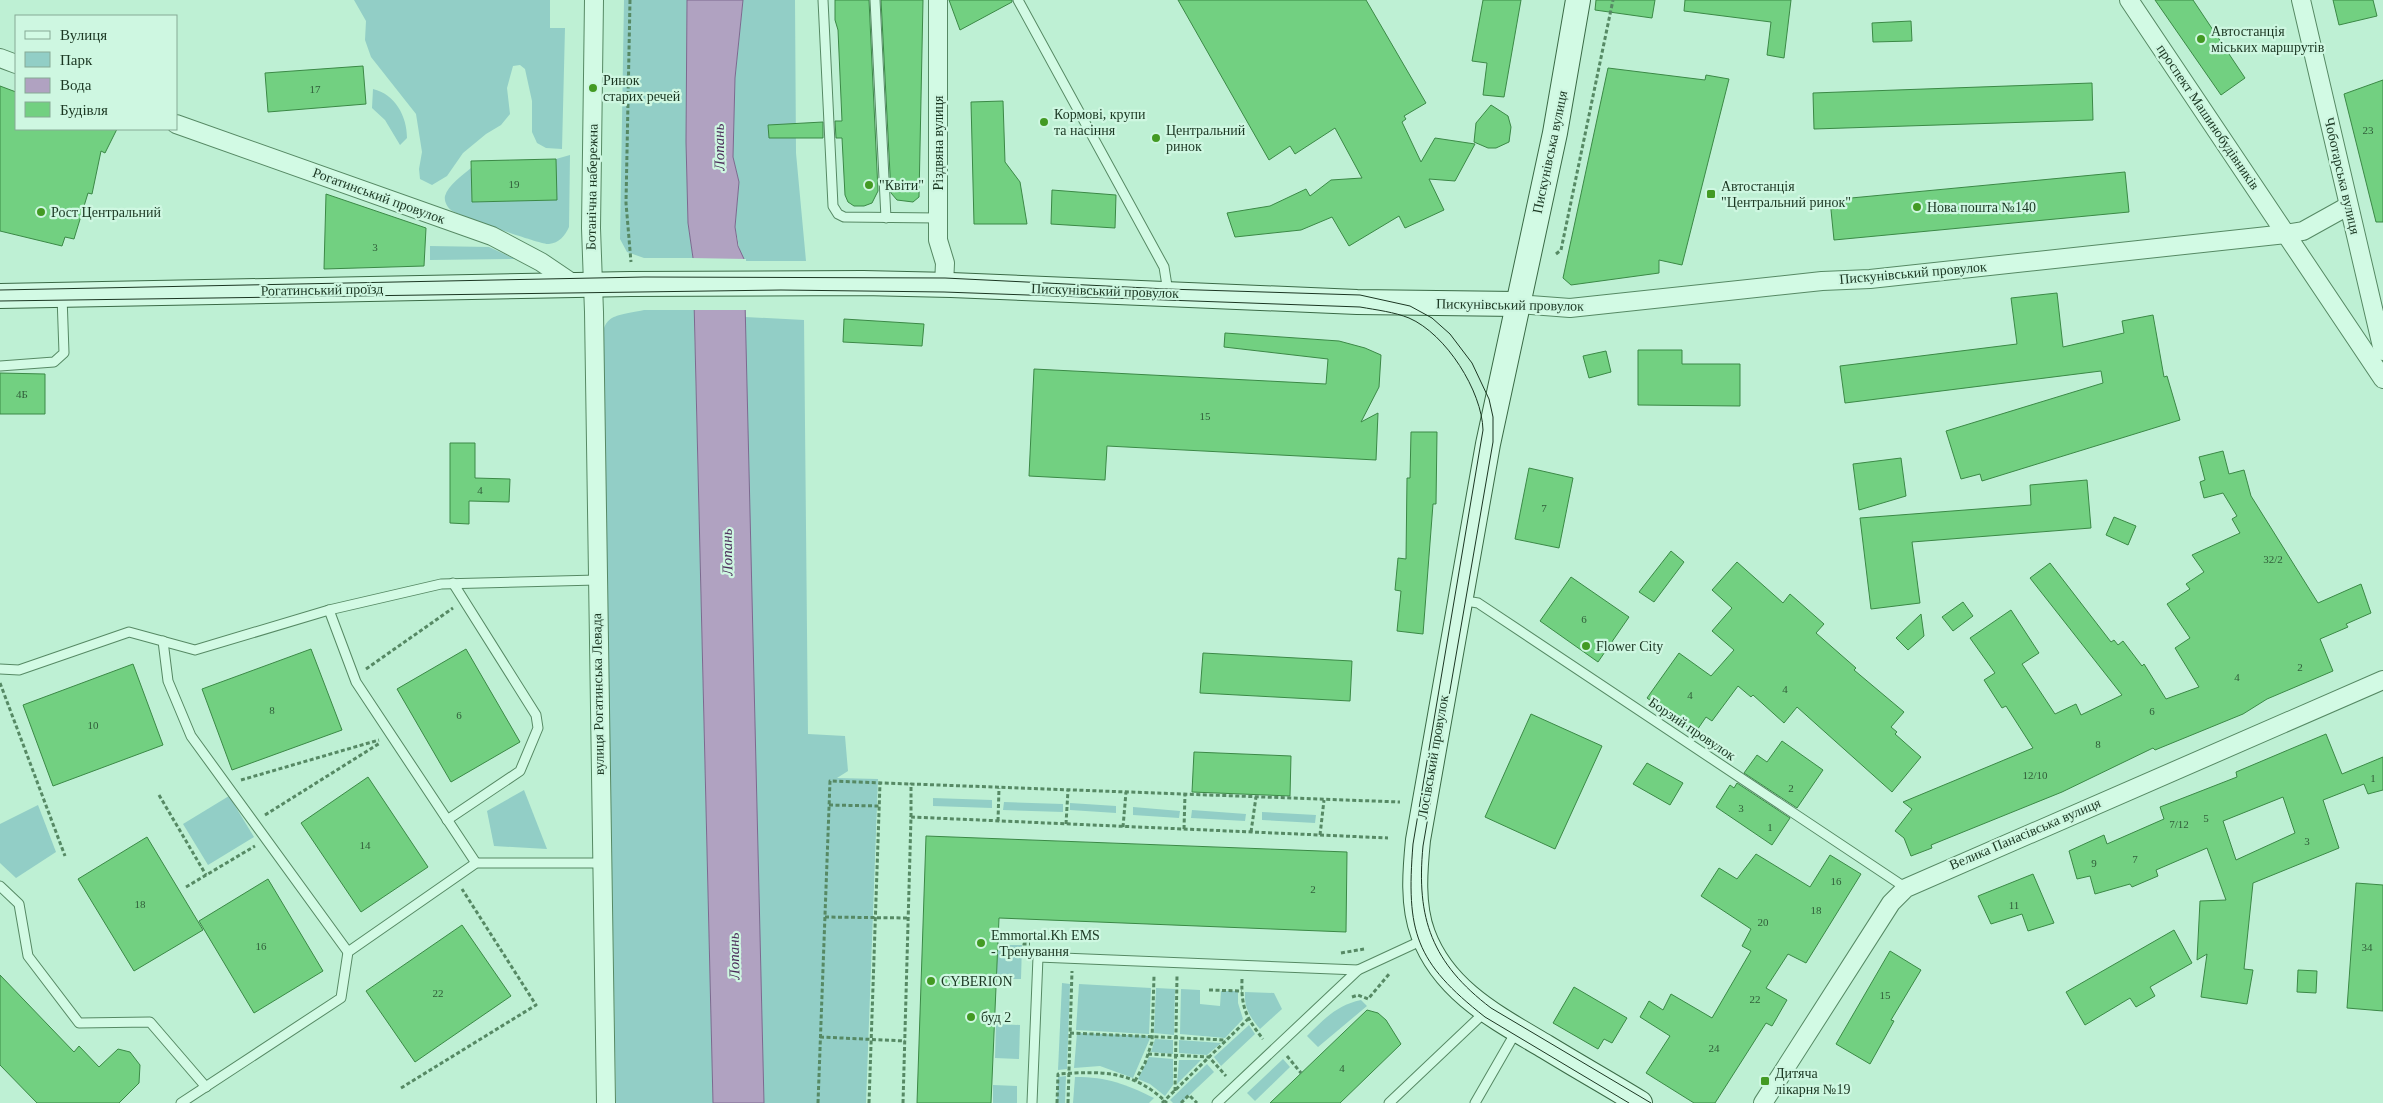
<svg xmlns="http://www.w3.org/2000/svg" width="2383" height="1103" font-family="Georgia,serif">
  <style>
    .green { fill: #92cec6 }
    .water { fill: #b0a2c1; stroke: #7c698f }
    .pier { fill: #bef0d4 }
    .building { fill: #72d081; stroke: #3b8946; fill-rule: evenodd }
    .lines { fill: none; stroke-linecap: round; stroke-linejoin: round }
    .lane-casing { stroke: #568964; stroke-width: 11 }
    .street-casing { stroke: #568964; stroke-width: 20 }
    .secondary-casing { stroke: #3a6a46; stroke-width: 26 }
    .path { stroke: #568964; stroke-width: 3; stroke-dasharray: 4 2.5; stroke-linecap: butt }
    .lane { stroke: #d2fae4; stroke-width: 9 }
    .street { stroke: #d2fae4; stroke-width: 18 }
    .secondary { stroke: #d2fae4; stroke-width: 24 }
    .tram { stroke: #1b3722; stroke-width: 1 }
    .poi-dot { fill: #439a23; stroke: #cef7e1; stroke-width: 2 }
    .labels { text-anchor: middle; dominant-baseline: central; stroke-width: 4.5; stroke-linejoin: round; paint-order: stroke }
    .number-label { font-size: 11px; fill: #315d3a }
    .poi-label { font-size: 14px; fill: #1b3722; stroke: #cef7e1; text-anchor: start }
    .street-label { font-size: 14px; fill: #1b3722; stroke: #cef7e1 }
    .water-label { font-size: 15px; font-style: italic; fill: #492a58; stroke: #cef7e1 }
  </style>
  <rect width="100%" height="100%" fill="#bef0d4"/>
  <g class="green">
    <path d="M354,0H550V28H565L562,149L546,148L537,143L532,132V101L525,69L520,65L513,66L507,88L510,114L501,125L486,134L463,153L447,176L432,185L420,179L419,169L422,152L416,114L371,57L365,40L366,21Z"/>
    <path d="M624,0H687L686,142L688,223L693,258H644L627,252L620,239Z"/>
    <path d="M743,0H795L796,153L806,261H742L735,227L739,182L733,157L735,78Z"/>
    <path d="M373,89C395,94 407,116 407,138L400,145L385,120L372,108Z"/>
    <path d="M570,155L569,227C565,236 559,243 549,244C542,245 457,215 451,210C447,207 444,201 445,196C448,185 463,175 471,168L472,202L556,200V159Z"/>
    <path d="M430,246L489,247L515,259L430,260Z"/>
    <path d="M644,310H694L713,1103H616L608,640L600,353C603,314 609,317 644,310Z"/>
    <path d="M745,317L804,320L808,734L845,736L848,771L837,778L878,779L866,1103H764Z"/>
    <path d="M524,790L547,849L494,846L487,811Z"/>
    <path d="M229,796L254,837L208,865L183,824Z"/>
    <path d="M933,798L992,800V808L933,806Z"/>
    <path d="M1004,802L1063,804V812L1003,810Z"/>
    <path d="M1070,803L1116,806V813L1070,810Z"/>
    <path d="M38,805L56,852L16,878L0,863V824Z"/>
    <path d="M1133,807L1180,811L1179,818L1133,815Z"/>
    <path d="M1192,810L1246,814L1245,821L1191,818Z"/>
    <path d="M1262,812L1316,815L1315,823L1262,820Z"/>
    <path d="M997,945H1022L1021,979H996Z"/>
    <path d="M1062,983L1070,984L1067,1069L1058,1070Z"/>
    <path d="M1079,984L1151,988L1149,1034L1076,1030Z"/>
    <path d="M1156,988L1175,989L1174,1035L1154,1033Z"/>
    <path d="M1181,989L1200,990V1004L1220,1006L1221,991H1238V1003L1243,1019L1225,1038L1180,1034Z"/>
    <path d="M1245,992L1274,993L1282,1009L1260,1029C1250,1017 1244,1008 1245,992Z"/>
    <path d="M1361,1000L1367,1006L1318,1047L1307,1036C1324,1019 1337,1005 1361,1000Z"/>
    <path d="M996,1024L1020,1025L1019,1059L995,1058Z"/>
    <path d="M1249,1025L1255,1034L1221,1066L1214,1057Z"/>
    <path d="M1077,1033L1151,1036L1133,1078L1100,1066L1074,1068Z"/>
    <path d="M1155,1039L1173,1040V1054L1151,1052Z"/>
    <path d="M1179,1040L1221,1043L1207,1055L1179,1053Z"/>
    <path d="M1149,1057L1173,1059V1085L1165,1096L1150,1084L1138,1079Z"/>
    <path d="M1283,1059L1290,1067L1255,1101L1247,1093Z"/>
    <path d="M1179,1060H1201L1177,1084Z"/>
    <path d="M1207,1064L1214,1072L1181,1103H1173L1170,1100Z"/>
    <path d="M1066,1076L1065,1103H1057L1058,1077Z"/>
    <path d="M1075,1077C1108,1077 1125,1084 1154,1098L1149,1103H1073Z"/>
    <path d="M993,1085L1017,1086V1103H993Z"/>
  </g>
  <path class="water" d="M687,0H743L735,78L733,157L739,182L735,227L738,246L744,259L764,1103H713L693,258L688,223L686,142Z"/>
  <path class="pier" d="M691,258L746,259L747,310H692Z"/>
  <g class="building">
    <path d="M835,0H869L878,191L872,203L864,206H854L848,202L845,195L842,138H836L835,121H842L838,30L835,20Z"/>
    <path d="M881,0H923L919,197L913,202L897,200L891,193Z"/>
    <path d="M949,0H1012V2L960,30Z"/>
    <path d="M1178,0H1366L1426,103L1404,116L1406,119L1402,122L1421,162L1435,138L1475,144L1455,181L1429,179L1444,210L1405,228L1399,216L1349,246L1332,217L1301,230L1235,237L1227,213L1270,206L1306,189L1310,196L1331,180L1362,178L1335,128L1295,154L1290,146L1269,160Z"/>
    <path d="M1483,0H1521L1504,97L1483,95L1487,63L1472,61Z"/>
    <path d="M1596,0H1655L1652,18L1595,10Z"/>
    <path d="M1685,0H1791L1784,58L1767,55L1771,22L1684,11Z"/>
    <path d="M2155,0H2193L2245,78L2221,95Z"/>
    <path d="M2333,0H2373L2377,16L2339,25Z"/>
    <path d="M1911,21L1912,41L1873,42L1872,23Z"/>
    <path d="M363,66L366,104L268,112L265,73Z"/>
    <path d="M1608,68L1705,80L1706,75L1729,79L1682,265L1659,260V273L1571,285L1563,278Z"/>
    <path d="M2383,80V222H2376L2344,94Z"/>
    <path d="M2092,83L2093,120L1814,129L1813,93Z"/>
    <path d="M0,86L16,92V129H117L105,153L101,151L92,194L88,193L74,239L65,237L62,246L0,231Z"/>
    <path d="M1003,101L1005,162L1020,182L1027,224H974L971,102Z"/>
    <path d="M1491,105L1508,116L1511,127L1509,142L1496,148H1488L1474,142L1476,123Z"/>
    <path d="M823,122V138H769L768,125Z"/>
    <path d="M556,159L557,200L472,202L471,161Z"/>
    <path d="M2125,172L2129,212L1834,240L1830,200Z"/>
    <path d="M1052,190L1116,195L1115,228L1051,224Z"/>
    <path d="M326,194L426,228L424,266L324,269Z"/>
    <path d="M2057,293L2063,347L2124,333L2122,321L2153,315L2164,377L2167,376L2180,420L1982,481L1980,474L1961,479L1946,431L2103,383L2101,371L1845,403L1840,366L2017,344L2011,298Z"/>
    <path d="M844,319L924,324L922,346L843,342Z"/>
    <path d="M1225,333L1339,341L1365,348L1381,355L1379,387L1361,422L1378,413L1376,460L1107,446L1105,480L1029,476L1034,369L1326,384L1328,359L1224,347Z"/>
    <path d="M1638,350H1682V364H1740V406L1638,405Z"/>
    <path d="M1606,351L1611,372L1589,378L1583,356Z"/>
    <path d="M0,373L45,374V414H0Z"/>
    <path d="M1411,432H1437L1436,504H1433L1423,634L1397,631L1401,591L1395,590L1398,558L1406,559L1407,478H1410Z"/>
    <path d="M450,443H475V478L510,479L509,502L469,501V524L450,523Z"/>
    <path d="M2223,451L2229,474L2244,470L2251,496L2318,603L2361,584L2371,613L2346,624L2348,627L2320,639L2333,671L2267,699L2243,714L2155,750L2153,748L2062,792L1931,845L1932,848L1911,856L1904,838L1895,831L1912,809L1903,802L2033,748L2006,706L2002,708L1984,680L1995,673L1970,638L2011,610L2039,653L2022,664L2055,714L2076,704L2081,715L2122,695L2030,578L2050,563L2111,642L2114,640L2118,645L2123,641L2142,666L2144,664L2166,699L2199,687L2175,648L2190,638L2167,604L2190,589L2186,584L2204,572L2192,555L2240,533L2232,519L2237,516L2223,493L2204,498L2200,482L2205,480L2199,457Z"/>
    <path d="M1901,458L1906,496L1859,510L1853,464Z"/>
    <path d="M1529,468L1573,478L1559,548L1515,539Z"/>
    <path d="M2087,480L2091,528L1912,542L1920,603L1871,609L1860,518L2031,505L2030,485Z"/>
    <path d="M2114,517L2136,526L2128,545L2106,535Z"/>
    <path d="M1671,551L1684,562L1654,602L1639,592Z"/>
    <path d="M1737,562L1783,603L1790,594L1824,624L1816,633L1856,668L1854,670L1904,712L1891,727L1897,732L1895,734L1921,757L1892,792L1797,707L1784,723L1753,695L1751,697L1738,686L1712,721L1706,717L1695,733L1647,698L1679,653L1711,676L1734,650L1712,631L1732,608L1712,590Z"/>
    <path d="M1571,577L1629,617L1598,662L1540,621Z"/>
    <path d="M1963,602L1973,616L1953,631L1942,617Z"/>
    <path d="M1921,614L1924,636L1908,650L1896,638Z"/>
    <path d="M311,649L342,730L232,770L202,689Z"/>
    <path d="M466,649L520,742L451,782L397,689Z"/>
    <path d="M1203,653L1352,661L1350,701L1200,693Z"/>
    <path d="M133,664L163,745L53,786L23,705Z"/>
    <path d="M1531,714L1602,746L1555,849L1485,817Z"/>
    <path d="M2326,734L2342,774L2383,757V790L2368,794L2364,784L2323,800L2339,848L2253,883L2244,969L2253,970L2247,1004L2201,997L2207,954L2197,960L2200,901L2226,900L2207,848L2156,870L2158,876L2132,887L2130,884L2095,894L2090,876L2077,879L2069,851L2104,835L2107,844L2164,819L2160,807L2237,777L2236,772ZM2283,797L2295,833L2236,860L2223,821Z"/>
    <path d="M1782,741L1823,770L1797,808L1744,773L1757,755L1767,762Z"/>
    <path d="M1194,752L1291,756L1290,796L1192,792Z"/>
    <path d="M1647,763L1683,783L1670,805L1633,784Z"/>
    <path d="M368,777L428,867L361,912L301,823Z"/>
    <path d="M1737,783L1790,818L1772,845L1716,807L1730,785L1734,788Z"/>
    <path d="M926,836L1347,852L1346,932L999,918L991,1103H917Z"/>
    <path d="M147,837L203,930L134,971L78,879Z"/>
    <path d="M1756,854L1810,887L1830,855L1861,874L1806,963L1788,954L1766,988L1787,1000L1772,1026L1766,1023L1715,1103H1694L1646,1073L1670,1036L1640,1017L1649,1001L1663,1010L1671,994L1712,1018L1751,951L1742,946L1751,929L1701,896L1719,868L1737,879Z"/>
    <path d="M2033,874L2054,923L2028,931L2022,914L1991,924L1978,896Z"/>
    <path d="M268,879L323,971L254,1013L199,921Z"/>
    <path d="M2356,883L2383,885V1011L2347,1008Z"/>
    <path d="M462,925L511,996L415,1062L366,991Z"/>
    <path d="M2174,930L2192,963L2150,987L2155,996L2136,1007L2130,998L2085,1025L2066,992Z"/>
    <path d="M1890,951L1921,970L1891,1020L1894,1021L1870,1064L1836,1044Z"/>
    <path d="M2298,970L2317,971L2316,993L2297,992Z"/>
    <path d="M0,975L74,1052L79,1046L99,1067L118,1049L130,1052L140,1065L139,1083L119,1103H37L0,1065Z"/>
    <path d="M1574,987L1627,1018L1612,1043L1604,1039L1598,1049L1553,1023Z"/>
    <path d="M1367,1010L1378,1013L1386,1020L1401,1044L1340,1103H1270Z"/>
  </g>
  <g class="lines">
    <defs>
      <g id="lane">
        <path d="M823,0L833,206L838,214L844,217L938,218"/>
        <path d="M875,0L886,218"/>
        <path d="M1018,0L1164,267L1168,292"/>
        <path d="M0,366L54,362L64,353L62,296"/>
        <path d="M1460,600L1478,603L1906,888"/>
        <path d="M329,610L356,682L476,863"/>
        <path d="M163,641L168,681L191,736L348,952"/>
        <path d="M0,669L19,670L129,632L195,650L329,610L441,584L597,580"/>
        <path d="M447,820L520,771L538,728L536,715L453,583"/>
        <path d="M0,886L19,904L28,956L79,1023L150,1022L206,1087"/>
        <path d="M181,1103L341,998L348,952L476,863H601"/>
        <path d="M1032,1103L1038,957L1358,970"/>
        <path d="M1217,1103L1358,970L1425,939"/>
        <path d="M1389,1103L1485,1012"/>
        <path d="M1475,1103L1517,1030"/>
      </g>
      <g id="street">
        <path d="M594,0L591,228L594,312L606,1103"/>
        <path d="M938,0V240L945,263L944,285"/>
        <path d="M2129,0L2383,379"/>
        <path d="M2301,0L2383,351"/>
        <path d="M0,58L16,64"/>
        <path d="M176,124L492,236L541,262L575,285"/>
        <path d="M1517,304L1570,308L1822,281L1870,279L2286,234L2303,231L2348,206"/>
        <path d="M1763,1103L1891,903L1906,888L2383,680"/>
      </g>
      <g id="secondary">
        <path d="M1578,0L1555,133L1488,444L1418,840C1415,870 1412,905 1423,934C1444,991 1497,1018 1546,1047C1577,1066 1609,1084 1640,1103"/>
        <path d="M0,296L630,284L863,283L951,285L1357,302L1517,304"/>
      </g>
    </defs>
    <use href="#lane" class="lane-casing"/>
    <use href="#street" class="street-casing"/>
    <use href="#secondary" class="secondary-casing"/>
    <g class="path">
      <path d="M630,0L626,203L631,262"/>
      <path d="M1556,254L1561,250L1613,0"/>
      <path d="M366,669L453,608"/>
      <path d="M0,683L65,856"/>
      <path d="M241,780L379,740"/>
      <path d="M159,795L206,875"/>
      <path d="M829,805L880,806"/>
      <path d="M265,815L380,743"/>
      <path d="M911,817V784L1400,802"/>
      <path d="M998,821L999,788"/>
      <path d="M1066,824L1068,790"/>
      <path d="M1123,827L1126,792"/>
      <path d="M1184,829L1185,794"/>
      <path d="M1251,832L1256,797"/>
      <path d="M1320,835L1324,800"/>
      <path d="M186,887L255,846"/>
      <path d="M825,917L908,918"/>
      <path d="M1024,952V944H1030"/>
      <path d="M1341,953L1364,949"/>
      <path d="M1242,979C1241,1008 1246,1017 1263,1039"/>
      <path d="M1209,990L1242,991"/>
      <path d="M1352,997L1358,995L1368,999L1390,973"/>
      <path d="M1070,1033L1226,1040"/>
      <path d="M820,1037L905,1041"/>
      <path d="M1148,1054L1209,1057L1226,1076"/>
      <path d="M1287,1056L1301,1073"/>
      <path d="M1135,1081L1145,1063L1152,1042L1154,976"/>
      <path d="M401,1088L536,1005L462,889"/>
      <path d="M1175,1091L1177,976"/>
      <path d="M818,1103L830,781L911,784"/>
      <path d="M869,1103L880,783"/>
      <path d="M903,1103L911,817L1388,838"/>
      <path d="M1057,1103L1058,1074C1102,1071 1133,1070 1167,1103"/>
      <path d="M1068,1103L1072,971"/>
      <path d="M1162,1103L1248,1019"/>
      <path d="M1181,1103L1189,1095L1197,1103"/>
    </g>
    <use href="#lane" class="lane"/>
    <use href="#street" class="street"/>
    <use href="#secondary" class="secondary"/>
    <g class="tram">
      <path d="M0,290L644,277L945,278L1167,289L1360,295L1410,306L1432,318L1450,334L1472,363L1489,399L1493,417V442L1423,846C1416,919 1432,963 1491,1008L1651,1103"/>
      <path d="M0,301L781,290L944,292L1360,307C1377,310 1394,312 1409,318C1446,334 1482,391 1483,430L1413,844C1406,932 1415,962 1485,1017L1629,1103"/>
    </g>
  </g>
  <g class="poi-dot">
    <circle cx="2201" cy="39" r="5"/>
    <circle cx="593" cy="88" r="5"/>
    <circle cx="1044" cy="122" r="5"/>
    <circle cx="1156" cy="138" r="5"/>
    <circle cx="869" cy="185" r="5"/>
    <rect x="1706" y="189" width="10" height="10" rx="2.5"/>
    <circle cx="1917" cy="207" r="5"/>
    <circle cx="41" cy="212" r="5"/>
    <circle cx="1586" cy="646" r="5"/>
    <circle cx="981" cy="943" r="5"/>
    <circle cx="931" cy="981" r="5"/>
    <circle cx="971" cy="1017" r="5"/>
    <rect x="1760" y="1076" width="10" height="10" rx="2.5"/>
  </g>
  <g class="labels">
    <g class="number-label">
      <text x="315" y="89">17</text>
      <text x="2368" y="130">23</text>
      <text x="514" y="184">19</text>
      <text x="375" y="247">3</text>
      <text x="22" y="394">4Б</text>
      <text x="1205" y="416">15</text>
      <text x="480" y="490">4</text>
      <text x="1544" y="508">7</text>
      <text x="2273" y="559">32/2</text>
      <text x="1584" y="619">6</text>
      <text x="2300" y="667">2</text>
      <text x="2237" y="677">4</text>
      <text x="1785" y="689">4</text>
      <text x="1690" y="695">4</text>
      <text x="272" y="710">8</text>
      <text x="2152" y="711">6</text>
      <text x="459" y="715">6</text>
      <text x="93" y="725">10</text>
      <text x="2098" y="744">8</text>
      <text x="2035" y="775">12/10</text>
      <text x="2373" y="778">1</text>
      <text x="1791" y="788">2</text>
      <text x="1741" y="808">3</text>
      <text x="2206" y="818">5</text>
      <text x="2179" y="824">7/12</text>
      <text x="1770" y="827">1</text>
      <text x="2307" y="841">3</text>
      <text x="365" y="845">14</text>
      <text x="2135" y="859">7</text>
      <text x="2094" y="863">9</text>
      <text x="1836" y="881">16</text>
      <text x="1313" y="889">2</text>
      <text x="140" y="904">18</text>
      <text x="2014" y="905">11</text>
      <text x="1816" y="910">18</text>
      <text x="1763" y="922">20</text>
      <text x="261" y="946">16</text>
      <text x="2367" y="947">34</text>
      <text x="438" y="993">22</text>
      <text x="1885" y="995">15</text>
      <text x="1755" y="999">22</text>
      <text x="1714" y="1048">24</text>
      <text x="1342" y="1068">4</text>
    </g>
    <g class="poi-label">
      <text x="2211" y="31">Автостанція<tspan x="2211" dy="16">міських маршрутів</tspan></text>
      <text x="603" y="80">Ринок<tspan x="603" dy="16">старих речей</tspan></text>
      <text x="1054" y="114">Кормові, крупи<tspan x="1054" dy="16">та насіння</tspan></text>
      <text x="1166" y="130">Центральний<tspan x="1166" dy="16">ринок</tspan></text>
      <text x="879" y="185">"Квіти"</text>
      <text x="1721" y="186">Автостанція<tspan x="1721" dy="16">"Центральний ринок"</tspan></text>
      <text x="1927" y="207">Нова пошта №140</text>
      <text x="51" y="212">Рост Центральний</text>
      <text x="1596" y="646">Flower City</text>
      <text x="991" y="935">Emmortal.Kh EMS<tspan x="991" dy="16">- Тренування</tspan></text>
      <text x="941" y="981">CYBERION</text>
      <text x="981" y="1017">буд 2</text>
      <text x="1775" y="1073">Дитяча<tspan x="1775" dy="16">лікарня №19</tspan></text>
    </g>
    <g class="street-label">
      <text transform="translate(2208 117) rotate(56)">проспект Машинобудівників</text>
      <text transform="translate(938 143) rotate(-90)">Різдвяна вулиця</text>
      <text transform="translate(1550 152) rotate(-78)">Пискунівська вулиця</text>
      <text transform="translate(2342 176) rotate(77)">Чоботарська вулиця</text>
      <text transform="translate(592 187) rotate(-89)">Ботанічна набережна</text>
      <text transform="translate(379 196) rotate(20)">Рогатинський провулок</text>
      <text transform="translate(1913 273) rotate(-5)">Пискунівський провулок</text>
      <text transform="translate(322 290) rotate(-1)">Рогатинський проїзд</text>
      <text transform="translate(1105 291) rotate(2)">Пискунівський провулок</text>
      <text transform="translate(1510 305) rotate(1)">Пискунівський провулок</text>
      <text transform="translate(598 694) rotate(-91)">вулиця Рогатинська Левада</text>
      <text transform="translate(1692 729) rotate(34)">Борзий провулок</text>
      <text transform="translate(1433 757) rotate(-80)">Лосівський провулок</text>
      <text transform="translate(2025 834) rotate(-23)">Велика Панасівська вулиця</text>
    </g>
    <g class="water-label">
      <text transform="translate(719 147) rotate(-91)">Лопань</text>
      <text transform="translate(727 552) rotate(-91)">Лопань</text>
      <text transform="translate(734 956) rotate(-91)">Лопань</text>
    </g>
  </g>
  <rect x="15" y="15" width="162" height="115" fill="#cef7e1" stroke="#86aa95"/>
  <rect x="25" y="31" width="25" height="8" fill="#d2fae4" stroke="#86aa95"/>
  <text x="60" y="40" font-size="15" fill="#1b3722">Вулиця</text>
  <rect x="25" y="52" width="25" height="15" fill="#92cec6" stroke="#86aa95"/>
  <text x="60" y="65" font-size="15" fill="#1b3722">Парк</text>
  <rect x="25" y="78" width="25" height="15" fill="#b0a2c1" stroke="#86aa95"/>
  <text x="60" y="90" font-size="15" fill="#1b3722">Вода</text>
  <rect x="25" y="102" width="25" height="15" fill="#72d081" stroke="#86aa95"/>
  <text x="60" y="115" font-size="15" fill="#1b3722">Будівля</text>
</svg>
